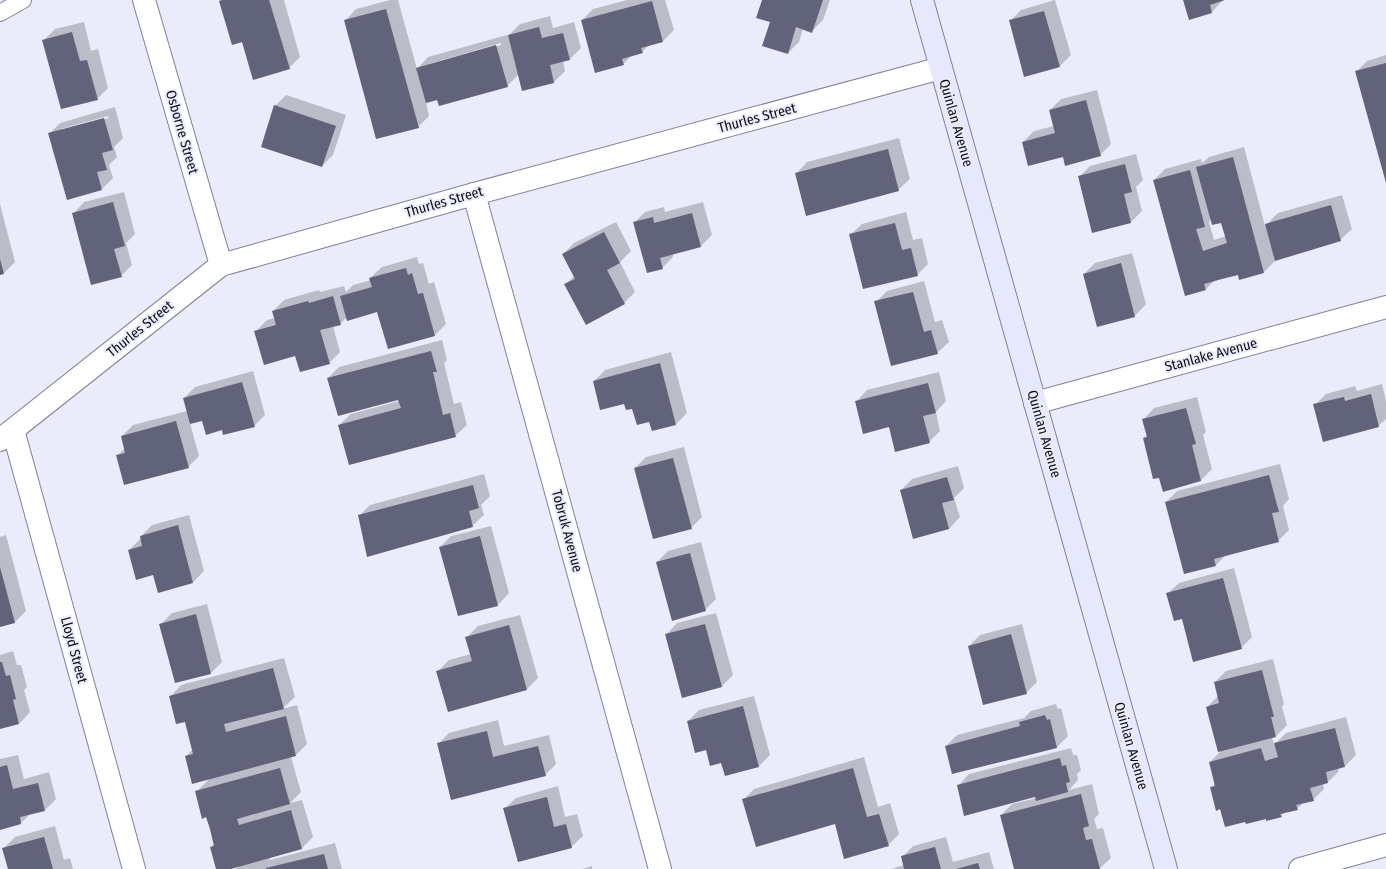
<svg xmlns="http://www.w3.org/2000/svg" width="1386" height="869" font-family="'Fira Sans Condensed',sans-serif">
  <style>
    .shadow { fill: #0003; fill-rule: evenodd }
    .building { fill: #606379 }
    .lines { fill: none; stroke-linecap: round; stroke-linejoin: round }
    .lane-casing { stroke: #7f8299; stroke-width: 18 }
    .street-casing { stroke: #7f8299; stroke-width: 24 }
    .secondary-casing { stroke: #7f8299; stroke-width: 24 }
    .lane { stroke: #fff; stroke-width: 16 }
    .street { stroke: #fff; stroke-width: 22 }
    .secondary { stroke: #e6e8fe; stroke-width: 22 }
    .labels { text-anchor: middle; dominant-baseline: central; stroke-width: 4; stroke-linejoin: round; paint-order: stroke }
    .street-label { font-size: 14px; fill: #0a0b13; stroke: #eaecfb }
  </style>
  <rect width="100%" height="100%" fill="#eaecfb"/>
  <g class="shadow">
    <path d="M222,0H284L300,57L289,68L220,1Z"/>
    <path d="M390,0H398L417,69L428,57L507,35L508,36L520,24L550,16L553,28L574,22L581,48L570,59L563,61L565,71L554,82L523,90L519,74L507,86L438,98L426,102L429,116L418,127L345,21L356,9ZM501,43V45L429,66V64Z"/>
    <path d="M627,0H665L674,30L663,41L650,44L642,52L632,55L623,64L582,20L593,9Z"/>
    <path d="M763,0H830L823,20L812,31L803,28L799,42L788,53L771,22Z"/>
    <path d="M1055,0L1071,55L1059,67L1010,21L1021,10Z"/>
    <path d="M1184,0H1223L1212,12Z"/>
    <path d="M84,22L91,51L98,49L108,88L97,99L44,40L55,29Z"/>
    <path d="M1386,55V181L1356,72L1367,61Z"/>
    <path d="M1097,90L1111,144L1100,155L1064,156L1023,142L1034,131L1054,126L1050,110L1061,99Z"/>
    <path d="M286,95L346,115L333,155L322,166L275,106Z"/>
    <path d="M115,107L123,138L114,147L117,157L109,165L113,178L102,189L49,134L60,123ZM108,116L109,118L61,131V129Z"/>
    <path d="M899,138L910,179L898,190L796,174L807,162Z"/>
    <path d="M1244,147L1265,226L1278,213L1342,195L1352,229L1340,240L1275,260V261L1264,272L1239,274L1215,280L1206,289L1154,180L1165,169L1201,159L1202,163L1209,157ZM1211,219L1222,222L1226,236L1214,240L1209,222Z"/>
    <path d="M1136,154L1143,180L1136,187L1142,211L1131,222L1079,177L1090,166Z"/>
    <path d="M124,192L135,234L126,243L132,265L121,276L73,214L84,202Z"/>
    <path d="M703,202L712,235L701,246L673,254V257L662,268L634,223L645,212L664,207L665,212Z"/>
    <path d="M0,204L15,262L4,273L0,274Z"/>
    <path d="M906,212L913,240L922,238L928,264L917,275L850,235L862,224Z"/>
    <path d="M616,222L631,251L620,262L635,292L624,303L566,284L574,276L563,254L574,243Z"/>
    <path d="M1132,253L1146,304L1135,316L1098,326L1084,274L1095,263Z"/>
    <path d="M417,257L419,264L423,263L429,284L434,282L446,324L435,335L378,311L347,317L340,324L333,326L340,352L329,363L296,355L256,331L267,320L275,318L273,311L284,300L319,290L320,292L344,286L346,292L353,285L371,280L370,278L382,267Z"/>
    <path d="M924,281L935,322L942,320L949,342L937,353L876,302L887,291Z"/>
    <path d="M442,340L447,360L444,363L454,404L461,402L467,425L455,436L339,425L351,414L403,400L328,378L339,367Z"/>
    <path d="M671,352L687,413L676,424L653,430L650,420L594,381L605,370Z"/>
    <path d="M253,371L265,415L254,426L223,429L203,420L190,423L199,456L188,467L117,456L125,448L122,436L133,425L187,411L184,398L195,387Z"/>
    <path d="M939,372L946,401L936,412L940,431L929,442L890,426L856,402L867,390Z"/>
    <path d="M1382,384L1386,401V419L1378,426L1315,405L1326,394L1355,386L1357,391Z"/>
    <path d="M1197,397L1206,432L1203,435L1212,469L1201,480L1163,491L1159,477L1144,438L1147,435L1143,420L1154,408Z"/>
    <path d="M684,447L702,517L691,528L635,468L646,457Z"/>
    <path d="M1280,464L1289,499L1283,506L1289,530L1278,541L1226,555L1216,565L1166,502L1177,491Z"/>
    <path d="M958,466L964,488L954,498L960,517L949,529L901,490L912,479Z"/>
    <path d="M484,474L490,496L481,505L484,515L472,526L359,516L370,505Z"/>
    <path d="M189,515L204,571L193,582L159,592L154,574L129,550L141,538V536L152,525Z"/>
    <path d="M491,526L509,593L498,605L458,615L440,547L451,536Z"/>
    <path d="M6,535L26,611L15,622L0,626V537Z"/>
    <path d="M701,542L716,599L705,610L657,562L668,551Z"/>
    <path d="M1234,568L1252,637L1241,648L1182,618L1167,594L1179,583Z"/>
    <path d="M207,604L222,662L211,673L161,624L172,613Z"/>
    <path d="M716,613L733,675L722,686L666,635L677,623Z"/>
    <path d="M520,615L538,678L527,689L449,711L438,671L449,660L471,654L466,638L478,626Z"/>
    <path d="M1022,624L1037,682L1026,693L969,646L980,635Z"/>
    <path d="M13,651L17,665H21L27,687L24,690L30,712L19,724L0,728V655Z"/>
    <path d="M284,658L295,697L282,709L297,705L307,744L296,755L291,757L301,792L290,803L302,800L313,837L301,849L270,857V860L335,843L342,869H236L239,866L227,869H217L211,847L214,844L207,816L196,792L209,779L186,756L193,749L185,721L170,697L181,685Z"/>
    <path d="M1273,659L1284,704L1282,707L1287,725L1276,736L1272,737L1274,745L1286,733L1346,717L1356,755L1345,766L1338,768L1339,771L1328,782L1323,784L1324,789L1313,800L1304,802L1297,809L1285,812L1281,816L1266,818L1221,808L1211,788L1216,783L1210,762L1222,750L1207,707L1218,696L1215,682L1226,671Z"/>
    <path d="M754,696L770,755L759,766L725,775L722,762L706,749L688,721L699,710Z"/>
    <path d="M1056,704L1058,709L1061,708L1068,736L1057,747L946,746L957,735L1024,718L1031,711Z"/>
    <path d="M498,720L504,746L549,735L556,764L545,775L438,744L449,733Z"/>
    <path d="M1071,748L1073,755H1077L1081,770L1077,774L1078,780L1069,790L1092,784L1099,814L1094,819L1097,829L1103,828L1111,858L1099,869H1015L1001,815L1012,804L1037,798L1036,796L958,786L969,774Z"/>
    <path d="M18,755L24,779L49,772L56,799L45,810L31,813L21,823L0,829V759Z"/>
    <path d="M864,757L878,807L890,803L899,834L888,845L836,823L743,800L754,789Z"/>
    <path d="M558,786L565,817L577,814L583,836L571,847L504,809L516,798Z"/>
    <path d="M55,826L64,860L70,858L73,869H9L4,848L15,837Z"/>
    <path d="M946,837L953,862L989,852L994,869H891L904,865L902,857L913,846Z"/>
    <path d="M592,866V869H582Z"/>
  </g>
  <g class="building">
    <path d="M222,0H269L290,69L253,80L242,42L232,45L219,1Z"/>
    <path d="M762,0H823L812,33L796,27L788,54L762,46L770,22L756,18Z"/>
    <path d="M1183,0H1225L1210,5L1212,13L1189,20Z"/>
    <path d="M652,1L663,42L641,48L643,53L622,59L624,65L595,73L581,20Z"/>
    <path d="M386,9L419,128L376,139L344,20Z"/>
    <path d="M1044,11L1060,67L1024,77L1009,20Z"/>
    <path d="M539,27L542,38L563,33L570,60L550,65L554,83L522,91L508,35Z"/>
    <path d="M72,32L80,61L87,60L98,100L61,109L42,40Z"/>
    <path d="M496,45L508,87L439,106L437,100L426,103L416,68Z"/>
    <path d="M1386,63V183L1355,71Z"/>
    <path d="M1086,100L1101,156L1065,166L1063,157L1028,166L1022,142L1055,133L1049,110Z"/>
    <path d="M274,105L336,126L322,167L261,147Z"/>
    <path d="M104,118L113,150L102,153L107,170L97,172L102,190L67,200L48,133Z"/>
    <path d="M888,149L899,191L806,216L795,173Z"/>
    <path d="M1233,157L1264,273L1239,280L1238,275L1222,279L1204,284L1206,290L1185,296L1153,180L1190,170L1205,227L1196,229L1203,251L1227,243L1221,223L1212,225L1196,167Z"/>
    <path d="M1125,164L1132,192L1124,194L1131,223L1092,233L1078,176Z"/>
    <path d="M113,202L125,246L114,249L122,277L91,285L72,213Z"/>
    <path d="M1331,205L1341,241L1275,261L1265,224Z"/>
    <path d="M692,213L701,247L660,258L663,269L647,273L633,222L653,217L654,223Z"/>
    <path d="M895,223L902,250L911,248L918,276L863,289L849,234Z"/>
    <path d="M604,232L620,263L607,270L625,304L586,325L564,284L575,279L562,254Z"/>
    <path d="M0,259L4,274L0,275Z"/>
    <path d="M1121,263L1135,317L1097,327L1083,274Z"/>
    <path d="M406,268L408,275L412,273L418,294L423,293L435,336L388,349L377,312L347,321L340,296L372,287L369,278Z"/>
    <path d="M913,292L924,332L931,330L938,354L891,366L874,301Z"/>
    <path d="M333,296L341,325L320,330L330,364L300,372L295,356L264,365L254,331L276,325L272,311L308,301L309,303Z"/>
    <path d="M431,351L437,372H433L443,415L450,413L456,437L349,465L338,425L401,408L398,400L338,416L327,378Z"/>
    <path d="M660,363L676,425L652,431L649,422L637,425L632,409L626,410L624,404L600,410L593,381Z"/>
    <path d="M242,382L255,427L223,435L222,430L206,435L202,421L190,424L183,398Z"/>
    <path d="M928,383L936,413L923,416L930,443L895,452L889,427L863,434L855,401Z"/>
    <path d="M1371,394L1379,427L1323,442L1313,404L1344,397L1345,401Z"/>
    <path d="M1186,408L1196,444L1192,445L1201,481L1163,492L1159,478L1153,479L1143,438L1147,437L1142,419Z"/>
    <path d="M176,421L189,468L124,485L116,455L125,453L121,436Z"/>
    <path d="M673,458L692,529L653,539L634,468Z"/>
    <path d="M1269,475L1279,512L1272,513L1279,542L1214,559L1216,566L1184,574L1165,502Z"/>
    <path d="M947,477L954,500L942,503L949,529L913,539L900,490Z"/>
    <path d="M473,485L479,508L469,511L473,527L367,557L358,515Z"/>
    <path d="M178,525L193,583L158,593L153,575L136,580L128,550L142,546L140,536Z"/>
    <path d="M480,536L498,606L458,616L439,547Z"/>
    <path d="M690,553L706,611L672,621L656,562Z"/>
    <path d="M0,567L15,623L0,627Z"/>
    <path d="M1223,578L1242,649L1193,662L1182,619L1174,621L1166,593Z"/>
    <path d="M196,614L211,674L175,683L159,624Z"/>
    <path d="M705,624L722,687L682,698L665,634Z"/>
    <path d="M509,625L527,690L448,712L436,671L472,661L465,637Z"/>
    <path d="M1011,634L1027,694L983,705L968,646Z"/>
    <path d="M0,662H2L6,676L10,675L16,699L13,700L19,724L0,729Z"/>
    <path d="M273,668L284,709L224,724L226,732L286,716L296,756L192,784L185,756L193,754L185,722L176,724L169,696Z"/>
    <path d="M1262,670L1274,717H1271L1276,737L1218,752L1206,707L1219,703L1214,682Z"/>
    <path d="M743,706L759,767L725,776L721,763L710,766L706,750L695,753L687,721Z"/>
    <path d="M1045,715L1047,720L1050,719L1057,748L952,774L945,746L1020,726L1019,722Z"/>
    <path d="M1335,728L1345,767L1326,772L1328,783L1310,788L1314,801L1296,805L1298,810L1280,814L1282,817L1266,821V819L1246,824L1245,822L1225,827L1220,809L1216,811L1210,787L1215,786L1209,762L1261,748L1265,761L1278,757L1274,743Z"/>
    <path d="M487,731L493,757L538,746L546,776L451,800L437,743Z"/>
    <path d="M1060,758L1062,766L1066,765L1070,782L1066,783L1068,792L1036,801L1035,797L964,816L957,785Z"/>
    <path d="M7,765L13,789L38,783L45,811L20,817L21,824L0,830V767Z"/>
    <path d="M280,768L290,804L237,819L239,825L291,810L302,849L231,869H216L210,847L214,846L210,829L206,817L202,819L195,791Z"/>
    <path d="M853,768L867,817L879,814L889,846L844,859L835,824L756,847L742,799Z"/>
    <path d="M1081,794L1089,826L1083,828L1086,840L1092,839L1100,869H1014L1000,815Z"/>
    <path d="M547,797L554,827L566,824L572,848L518,862L503,808Z"/>
    <path d="M44,837L53,869H8L2,848Z"/>
    <path d="M935,847L941,869H904L901,856Z"/>
    <path d="M324,854L328,869H266V868Z"/>
    <path d="M978,863L980,869H956Z"/>
  </g>
  <g class="lines">
    <defs>
      <path id="lane" d="M0,13L23,0"/>
      <g id="street">
        <path d="M144,0L221,265"/>
        <path d="M474,194L660,869"/>
        <path d="M1035,403L1386,307"/>
        <path d="M13,430L134,869"/>
        <path d="M0,440L221,265L474,194L941,68"/>
        <path d="M1300,869L1386,845"/>
      </g>
      <path id="secondary" d="M922,0L1166,869"/>
    </defs>
    <use href="#lane" class="lane-casing"/>
    <use href="#street" class="street-casing"/>
    <use href="#secondary" class="secondary-casing"/>
    <use href="#lane" class="lane"/>
    <use href="#street" class="street"/>
    <use href="#secondary" class="secondary"/>
  </g>
  <g class="labels">
    <g class="street-label">
      <text transform="translate(757 118) rotate(-15)">Thurles Street</text>
      <text transform="translate(956 123) rotate(74)">Quinlan Avenue</text>
      <text transform="translate(182 132) rotate(74)">Osborne Street</text>
      <text transform="translate(444 202) rotate(-16)">Thurles Street</text>
      <text transform="translate(140 329) rotate(-39)">Thurles Street</text>
      <text transform="translate(1211 355) rotate(-15)">Stanlake Avenue</text>
      <text transform="translate(1044 434) rotate(74)">Quinlan Avenue</text>
      <text transform="translate(567 531) rotate(75)">Tobruk Avenue</text>
      <text transform="translate(74 650) rotate(75)">Lloyd Street</text>
      <text transform="translate(1131 746) rotate(74)">Quinlan Avenue</text>
    </g>
  </g>
</svg>
